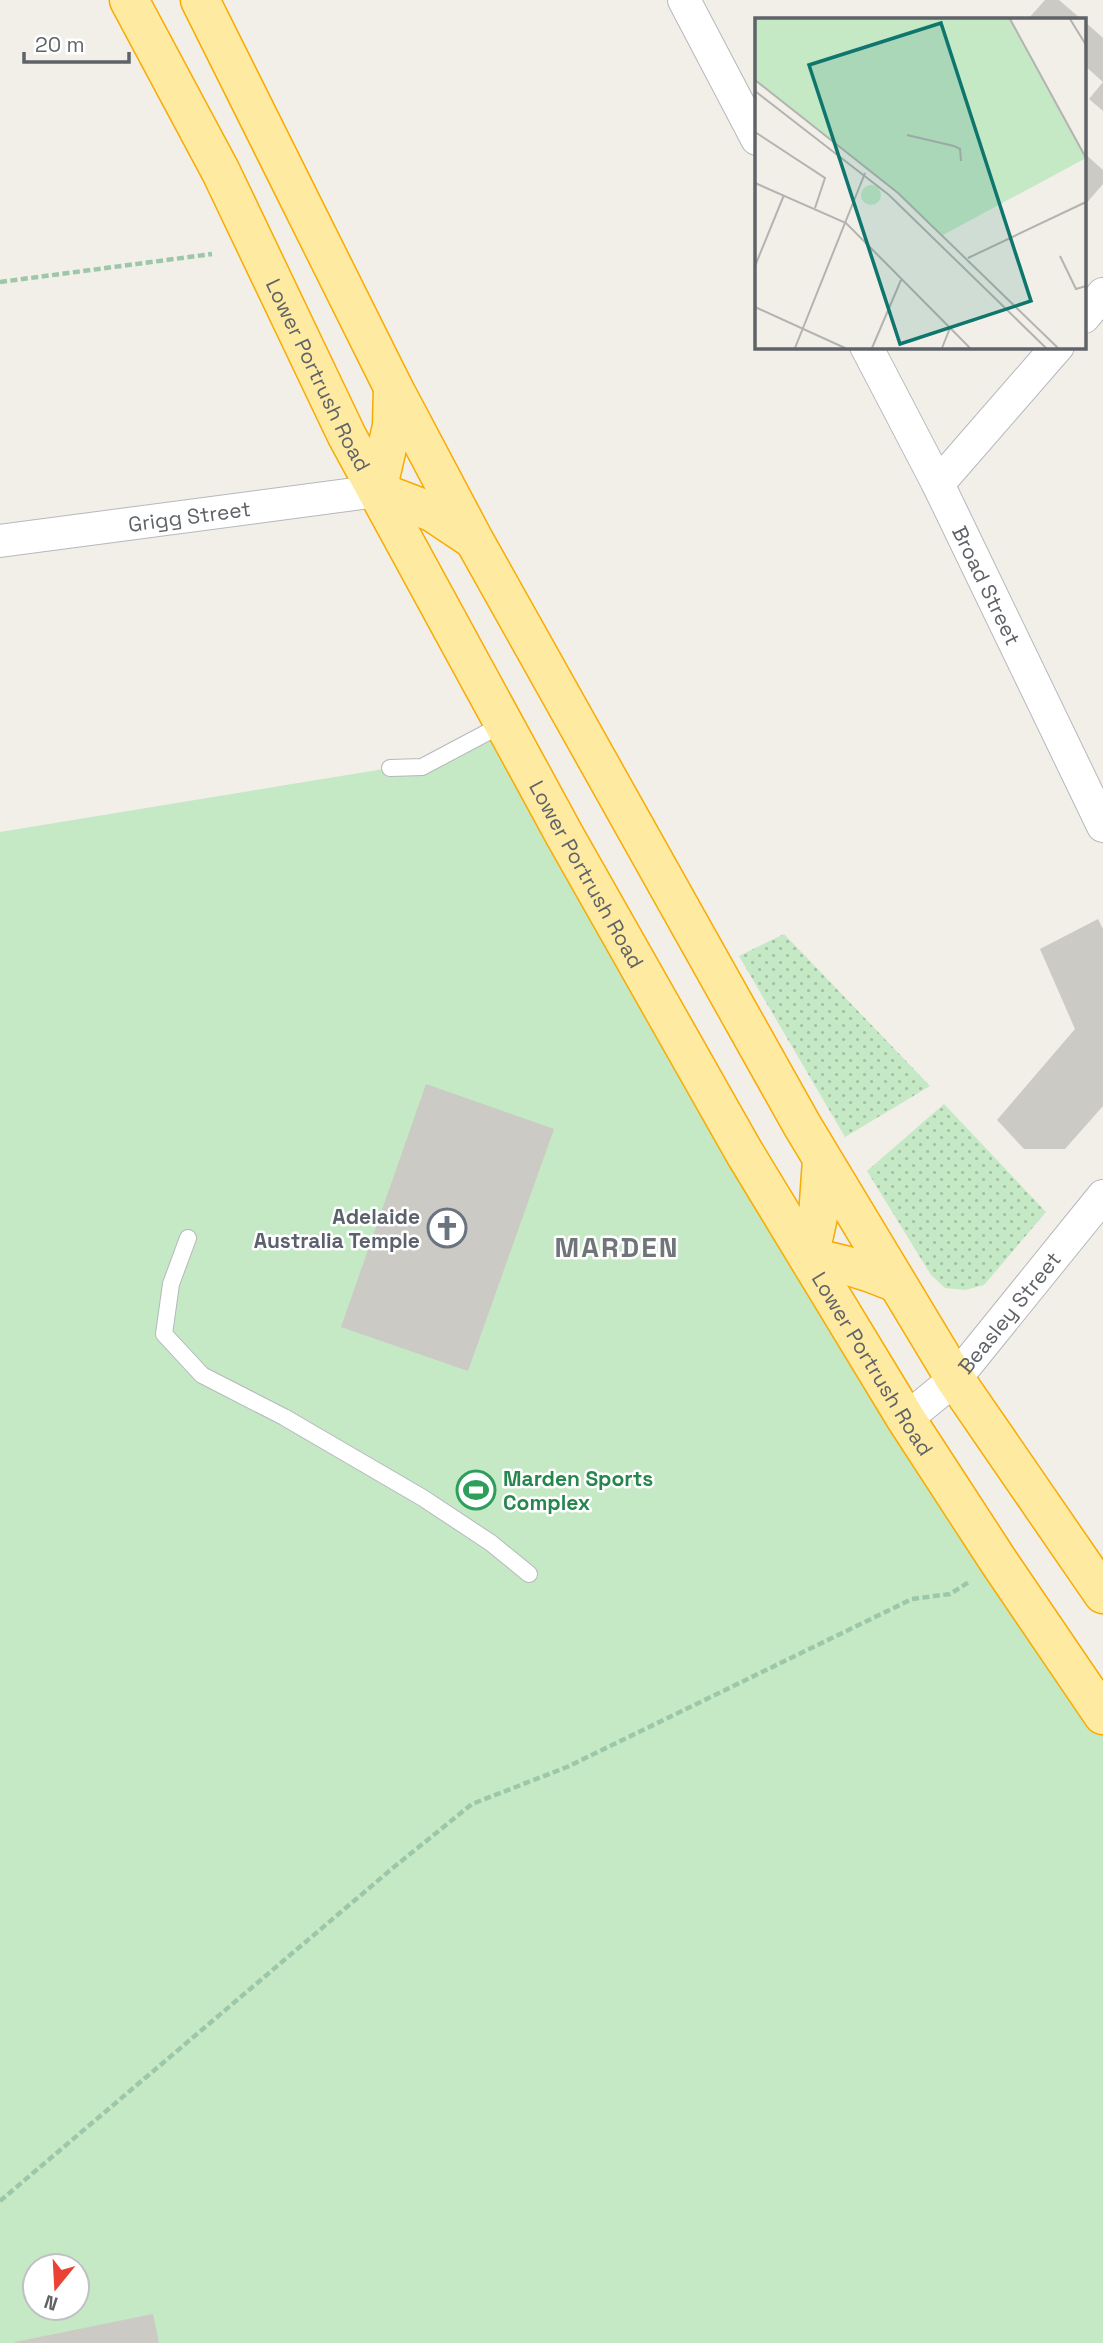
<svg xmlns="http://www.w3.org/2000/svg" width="1103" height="2343" font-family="'Space Grotesk',sans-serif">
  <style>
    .grass { fill: url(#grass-dots) }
    .garden { fill: #c5e8c5; fill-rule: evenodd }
    .building { fill: #cccac5 }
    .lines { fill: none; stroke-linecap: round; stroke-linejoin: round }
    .service-casing { stroke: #b5b8bc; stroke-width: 18 }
    .minor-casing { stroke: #b5b8bc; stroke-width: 34 }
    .trunk-casing { stroke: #f9ab00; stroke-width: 41 }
    .path { stroke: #9cc7a9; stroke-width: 4.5; stroke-dasharray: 7 3.5; stroke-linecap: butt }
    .service { stroke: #fff; stroke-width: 16 }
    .minor { stroke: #fff; stroke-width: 32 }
    .trunk { stroke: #feeaa1; stroke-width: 38 }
    .labels { text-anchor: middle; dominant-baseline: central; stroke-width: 5; stroke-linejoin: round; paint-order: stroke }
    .street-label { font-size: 21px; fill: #5f6368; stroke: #fff }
    .worship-label { font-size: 21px; font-weight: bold; fill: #5b616d; stroke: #fff; text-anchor: end }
    .leisure-label { font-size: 21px; font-weight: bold; fill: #27864d; stroke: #fff; text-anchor: start }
    .district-label { font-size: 28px; font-weight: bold; letter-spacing: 2px; fill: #70757a; stroke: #fff }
    .inset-road { fill: none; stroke: #b3b3b1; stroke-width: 2 }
    .view { fill: #0f766e; fill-opacity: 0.15; stroke: #0f766e; stroke-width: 3.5 }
    .inset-edge { fill: none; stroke: #5f6368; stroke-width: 3.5 }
  </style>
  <defs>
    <pattern id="grass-dots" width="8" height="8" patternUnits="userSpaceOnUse" patternTransform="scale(1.75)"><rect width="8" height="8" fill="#c5e8c5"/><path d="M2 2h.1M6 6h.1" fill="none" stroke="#a3c0a4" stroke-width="1.8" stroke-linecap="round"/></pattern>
  </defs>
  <rect width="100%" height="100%" fill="#f1efe8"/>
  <g class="grass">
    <path d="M784,934L930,1086L845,1137L739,956Z"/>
    <path d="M944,1104L1046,1212L984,1285L965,1290L945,1288L931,1275L867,1171Z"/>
  </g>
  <path class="garden" d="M505,723L1103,1715V2343H0V832L390,768L422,767ZM35,2266H77V2308H35Z"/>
  <g class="building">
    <path d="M1045,0H1059L1081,19H1028Z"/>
    <path d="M1084,21L1103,38V82L1084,65Z"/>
    <path d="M1103,82V111L1089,99Z"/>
    <path d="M1084,153L1103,170V184L1084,206Z"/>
    <path d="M1098,919L1103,929V1106L1065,1149H1024L997,1120L1075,1029L1040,949Z"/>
    <path d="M426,1084L554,1129L468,1371L341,1327Z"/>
    <path d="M153,2314L159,2343H15V2342Z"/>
  </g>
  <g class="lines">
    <defs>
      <g id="service">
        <path d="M390,768L422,767L505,723"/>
        <path d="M188,1238L171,1284L164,1334L202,1375L284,1417L423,1498L491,1543L529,1574"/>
      </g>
      <g id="minor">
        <path d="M684,0L757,139"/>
        <path d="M1084,317L1103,294"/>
        <path id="s1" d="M866,346L938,484L1103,826"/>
        <path d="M938,484L1058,346"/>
        <path id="s2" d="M0,541L377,491"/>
        <path id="s3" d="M906,1419L955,1379L1103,1196"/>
      </g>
      <g id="trunk">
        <path id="s4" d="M129,0L221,172L347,436L377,491L565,836L744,1152L906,1419L999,1562L1103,1715"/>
        <path d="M200,0L393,387L474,540L802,1125L955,1379L1103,1594"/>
        <path d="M377,491L432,512L471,538"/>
        <path d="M377,491L392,426L393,387"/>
        <path d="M809,1258L818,1217L822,1160"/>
        <path d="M809,1258C839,1262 866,1270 894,1282"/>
      </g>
    </defs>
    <use href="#service" class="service-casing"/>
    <use href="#minor" class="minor-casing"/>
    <use href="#trunk" class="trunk-casing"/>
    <g class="path">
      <path d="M0,282L212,254"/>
      <path d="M0,2201L394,1867L472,1804L567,1767L912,1599L950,1594L969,1582"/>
    </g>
    <use href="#service" class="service"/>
    <use href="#minor" class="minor"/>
    <use href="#trunk" class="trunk"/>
  </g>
  <defs>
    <symbol id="church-ring" viewBox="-11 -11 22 22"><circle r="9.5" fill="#fff" stroke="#6b7280" stroke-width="1.5"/><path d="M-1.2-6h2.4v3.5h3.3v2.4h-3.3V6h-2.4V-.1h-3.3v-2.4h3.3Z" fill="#6b7280"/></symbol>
    <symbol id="stadium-ring" viewBox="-11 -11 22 22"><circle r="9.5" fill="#fff" stroke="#2e9e5b" stroke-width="1.5"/><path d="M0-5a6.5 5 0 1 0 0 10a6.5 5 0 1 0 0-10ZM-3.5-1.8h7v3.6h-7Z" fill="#2e9e5b"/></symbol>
  </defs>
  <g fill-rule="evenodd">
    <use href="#church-ring" x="425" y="1206" width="44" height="44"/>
    <use href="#stadium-ring" x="454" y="1468" width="44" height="44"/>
  </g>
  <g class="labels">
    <g class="street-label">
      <text stroke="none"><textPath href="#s4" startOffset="420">Lower Portrush Road</textPath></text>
      <text stroke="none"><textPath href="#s2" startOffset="191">Grigg Street</textPath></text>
      <text stroke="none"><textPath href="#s1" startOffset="268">Broad Street</textPath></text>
      <text stroke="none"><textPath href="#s4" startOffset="987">Lower Portrush Road</textPath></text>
      <text stroke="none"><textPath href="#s3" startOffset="149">Beasley Street</textPath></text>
      <text stroke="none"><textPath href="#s4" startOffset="1554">Lower Portrush Road</textPath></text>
    </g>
    <g class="worship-label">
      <text x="420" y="1216">Adelaide<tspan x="420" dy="24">Australia Temple</tspan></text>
    </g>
    <g class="leisure-label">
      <text x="503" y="1478">Marden Sports<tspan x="503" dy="24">Complex</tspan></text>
    </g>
    <g class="district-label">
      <text x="617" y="1247">MARDEN</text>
    </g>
  </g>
  <g transform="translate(755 18)">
    <rect width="331" height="331" fill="#f1efe8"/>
    <path d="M106 177a10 10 0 1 1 20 0a10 10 0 1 1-20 0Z" fill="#c5e8c5"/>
    <path d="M0,1H255L331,140L188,217L143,175L0,62Z" fill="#c5e8c5"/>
    <path class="inset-road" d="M255,1L331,140M315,1L331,27M0,62L143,175L303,330M0,73L134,177L291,330M0,114L70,160L60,190M152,117L199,128L205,131L206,143M0,165L91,205L215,330M305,238L321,271L331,268M213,240L331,184M0,248L29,177M0,289L90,330M40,330L110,155M117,330L146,262M187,330L195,310"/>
    <path class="view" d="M186,5L276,283L145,326L54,47Z"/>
    <rect width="331" height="331" class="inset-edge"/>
  </g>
  <g transform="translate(56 2287) rotate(198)"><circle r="33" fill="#ffffff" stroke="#bfc1c3" stroke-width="2"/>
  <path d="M0-5L12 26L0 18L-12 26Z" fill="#ea4335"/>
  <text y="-10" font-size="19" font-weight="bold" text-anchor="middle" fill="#5f6368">N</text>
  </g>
  <path d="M24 52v10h105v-10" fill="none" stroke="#5f6368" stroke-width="3.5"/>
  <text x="35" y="52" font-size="21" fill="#5f6368" stroke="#ffffff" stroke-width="5" paint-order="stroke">20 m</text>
</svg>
